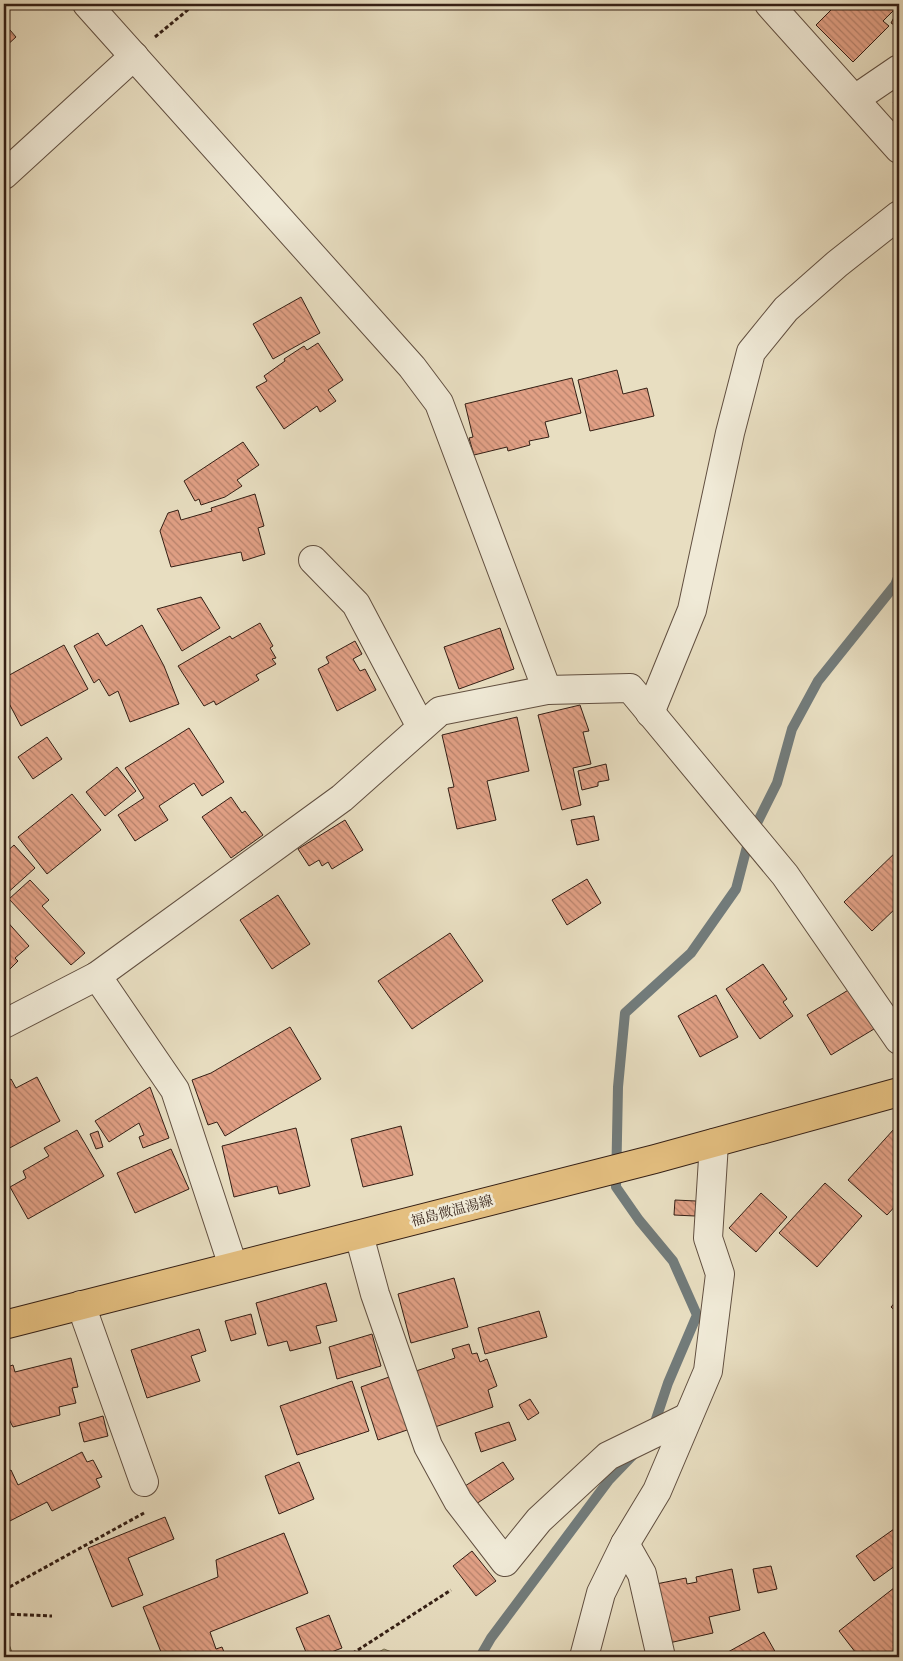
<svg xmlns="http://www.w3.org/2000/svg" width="903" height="1661" font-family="Alegreya,'Noto Serif JP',serif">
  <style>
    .cemetery { fill: url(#cemetery-stones); stroke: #786f52 }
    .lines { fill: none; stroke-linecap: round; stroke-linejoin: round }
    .stream { stroke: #727b7a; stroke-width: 10 }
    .building { fill: url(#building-back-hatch); stroke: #341f15 }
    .minor-casing { stroke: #614f40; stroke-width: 30 }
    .major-casing { stroke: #341f15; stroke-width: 30 }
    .path { stroke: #341f15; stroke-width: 3; stroke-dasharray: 4 2.5; stroke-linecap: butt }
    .minor { stroke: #f0ead7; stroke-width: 28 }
    .major { stroke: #e4bf80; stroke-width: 28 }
    .labels { text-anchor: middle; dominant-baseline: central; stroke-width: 5; stroke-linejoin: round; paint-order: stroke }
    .street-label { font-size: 14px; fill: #341f15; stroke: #f0ead7 }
  </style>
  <defs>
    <pattern id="cemetery-stones" width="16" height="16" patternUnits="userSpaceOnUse" patternTransform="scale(1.25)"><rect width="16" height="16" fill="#bdbf8e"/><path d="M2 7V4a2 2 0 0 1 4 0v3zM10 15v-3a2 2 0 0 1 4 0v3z" fill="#a3a47a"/></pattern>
    <pattern id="building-back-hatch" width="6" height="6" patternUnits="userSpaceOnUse" patternTransform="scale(1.25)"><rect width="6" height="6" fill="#e1a085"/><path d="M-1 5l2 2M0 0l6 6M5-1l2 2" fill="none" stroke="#b7826c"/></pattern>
  </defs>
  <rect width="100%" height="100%" fill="#e8dec1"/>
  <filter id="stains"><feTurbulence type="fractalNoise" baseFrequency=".004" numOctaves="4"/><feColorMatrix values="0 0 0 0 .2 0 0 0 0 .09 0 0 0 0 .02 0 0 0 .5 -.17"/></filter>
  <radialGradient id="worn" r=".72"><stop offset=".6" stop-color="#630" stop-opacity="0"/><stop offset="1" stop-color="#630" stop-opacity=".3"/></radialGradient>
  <g class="cemetery">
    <path d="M4,1632L14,1657H4Z"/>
    <path d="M384,1649L404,1657H370Z"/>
  </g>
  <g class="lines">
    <g class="stream">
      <path d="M653,1428L668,1383L697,1315L673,1261L639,1220L616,1187L618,1087L625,1013L691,953L736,889L749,839L777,783L792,729L818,681L895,585L899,575"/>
      <path d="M480,1657L491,1638L609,1480L635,1453"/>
    </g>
  </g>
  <g class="building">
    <path d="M837,4H889L895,9L883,21L889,26L853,62L816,25Z"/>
    <path d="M899,8V28L891,23Z"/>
    <path d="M4,23L16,37L4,48Z"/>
    <path d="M899,97V110L893,102Z"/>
    <path d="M301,297L320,333L273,359L253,324Z"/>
    <path d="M318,343L343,380L328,390L336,401L320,412L317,406L284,429L256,387L267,381L264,376L285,361L284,359L304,346L307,350Z"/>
    <path d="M617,370L623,394L647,388L654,416L590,431L578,380Z"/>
    <path d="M572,378L581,413L545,422L549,437L529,441L530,445L508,451L507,447L474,455L469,438L473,437L465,404Z"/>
    <path d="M243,442L259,465L237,480L242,486L225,497L201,505L199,499L195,501L184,481Z"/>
    <path d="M255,494L264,526L258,528L265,554L243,561L241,552L171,567L160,531L168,513L178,510L181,520L212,511L211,508Z"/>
    <path d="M201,597L220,628L182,651L157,609Z"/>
    <path d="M260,623L273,646L270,648L276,658L272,659L276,664L256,675L259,680L216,705L214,701L204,706L178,666L230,636L232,639Z"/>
    <path d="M142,625L164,666L179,704L130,722L118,691L109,696L99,679L94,683L74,646L98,633L106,646Z"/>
    <path d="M500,628L514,669L459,689L444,647Z"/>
    <path d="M355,641L362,654L353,659L360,671L365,669L376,690L337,711L318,669L329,663L326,657Z"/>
    <path d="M64,645L88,689L21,726L4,694V678Z"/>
    <path d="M580,705L589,731L583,732L591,764L573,768L581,805L562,810L538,715Z"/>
    <path d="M517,717L529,771L487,781L496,820L457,829L448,788L454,787L442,735Z"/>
    <path d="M189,728L224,782L202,796L194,783L159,806L168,820L135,841L118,815L144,798L125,768Z"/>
    <path d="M47,737L62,759L33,779L18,757Z"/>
    <path d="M606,764L609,780L598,782V786L582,790L578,771Z"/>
    <path d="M117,767L136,791L105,816L86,792Z"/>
    <path d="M72,794L101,830L47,874L18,837Z"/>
    <path d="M231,797L242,813L245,811L263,835L231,858L202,817Z"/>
    <path d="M594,816L599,840L577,845L571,820Z"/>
    <path d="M345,820L363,850L332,869L328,862L322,866L319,860L309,866L298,849Z"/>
    <path d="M14,845L35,868L4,896V854Z"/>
    <path d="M899,849V905L872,931L844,902Z"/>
    <path d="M587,879L601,903L567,925L552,900Z"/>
    <path d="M30,880L49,900L42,906L85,953L71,965L9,899Z"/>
    <path d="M278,895L310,944L272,969L240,920Z"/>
    <path d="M4,918L29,946L15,958L18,961L4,975Z"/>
    <path d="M450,933L483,981L412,1029L378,981Z"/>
    <path d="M763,964L787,999L783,1002L793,1016L760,1039L726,989Z"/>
    <path d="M855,986L879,1026L831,1055L807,1015Z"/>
    <path d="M716,995L738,1037L700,1057L678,1016Z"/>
    <path d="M290,1027L321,1079L225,1136L217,1122L208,1125L192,1080L211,1073Z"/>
    <path d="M37,1077L60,1121L4,1151V1083L11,1079L16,1088Z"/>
    <path d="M150,1087L169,1138L143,1148L139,1137L144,1135L139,1123L109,1142L95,1121Z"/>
    <path d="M401,1126L413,1175L363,1187L351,1139Z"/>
    <path d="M296,1128L310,1186L279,1194L277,1186L234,1197L222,1146Z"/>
    <path d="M894,1129L899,1133V1202L887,1215L848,1180Z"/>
    <path d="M77,1130L104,1176L28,1219L10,1187L26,1178L23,1171L49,1156L44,1148Z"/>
    <path d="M98,1131L103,1147L96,1149L90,1134Z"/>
    <path d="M171,1149L189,1189L135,1213L117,1173Z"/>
    <path d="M825,1183L862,1216L817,1267L779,1233Z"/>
    <path d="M761,1193L787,1217L756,1252L729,1228Z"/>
    <path d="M675,1200L696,1201L695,1216L674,1215Z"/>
    <path d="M454,1278L468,1327L411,1343L398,1294Z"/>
    <path d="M326,1283L337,1321L316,1326L321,1343L290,1351L287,1341L268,1346L256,1303Z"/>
    <path d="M899,1298V1314L891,1307Z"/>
    <path d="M539,1311L547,1337L485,1354L478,1328Z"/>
    <path d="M251,1314L256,1334L231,1341L225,1321Z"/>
    <path d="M199,1329L206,1351L191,1356L200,1381L147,1398L131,1350Z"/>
    <path d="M372,1334L381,1366L337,1379L329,1347Z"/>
    <path d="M469,1344L472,1354L477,1353L480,1362L487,1359L497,1386L488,1390L493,1407L435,1427L416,1371L455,1358L452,1349Z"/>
    <path d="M71,1358L78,1387L72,1388L76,1403L59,1407L60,1415L13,1427L4,1410V1368L13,1365L15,1372Z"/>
    <path d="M392,1376L410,1429L378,1440L361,1387Z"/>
    <path d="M352,1381L369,1431L297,1455L280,1406Z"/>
    <path d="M530,1399L539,1413L528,1420L519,1405Z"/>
    <path d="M103,1416L108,1436L84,1442L79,1423Z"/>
    <path d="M509,1422L516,1440L481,1452L475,1433Z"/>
    <path d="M4,1426L9,1437L4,1440Z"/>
    <path d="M82,1452L87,1462L93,1460L102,1477L96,1479L100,1487L52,1511L47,1502L4,1524V1474L11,1470L18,1485Z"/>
    <path d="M299,1462L314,1499L279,1514L265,1476Z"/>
    <path d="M503,1462L514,1479L476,1504L465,1486Z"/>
    <path d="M165,1517L174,1539L128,1558L143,1595L112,1607L88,1548Z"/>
    <path d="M894,1529L899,1537V1563L874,1581L856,1556Z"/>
    <path d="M284,1533L308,1593L210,1632L216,1649L222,1647L226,1657H163L143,1607L218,1577L216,1560Z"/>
    <path d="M472,1551L496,1581L476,1596L453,1566Z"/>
    <path d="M771,1566L777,1589L758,1593L753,1569Z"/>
    <path d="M732,1569L740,1610L709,1617L713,1633L669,1643L656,1584L686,1578L687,1584L697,1582L696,1577Z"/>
    <path d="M899,1584V1639L893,1645L898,1652L891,1657H859L839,1631Z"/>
    <path d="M329,1615L342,1648L318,1657H308L296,1628Z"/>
    <path d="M764,1632L777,1655L773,1657H719Z"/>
  </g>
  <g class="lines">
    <defs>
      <g id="minor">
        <path d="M87,4L412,367L439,403L547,690"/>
        <path d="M769,4L899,149"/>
        <path d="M855,99L899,69"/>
        <path d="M4,175L134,56"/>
        <path d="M313,560L356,604L421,727"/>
        <path d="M650,713L692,610L730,433L751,352L786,309L837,264L899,215"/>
        <path d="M97,976L175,1090L233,1266"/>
        <path d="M4,1024L97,976L342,798L440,711L547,690L630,688L785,875L899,1040"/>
        <path d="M359,1235L375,1294L428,1446L458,1501L505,1562L539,1520L608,1456L688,1417"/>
        <path d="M81,1305L144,1482"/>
        <path d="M625,1544L642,1574L661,1657"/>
        <path d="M584,1657L601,1593L625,1544L657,1491L708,1371L720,1274L708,1238L714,1143"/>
      </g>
      <path id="major" d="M4,1325L655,1159L899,1092"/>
    </defs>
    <use href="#minor" class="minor-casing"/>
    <use href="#major" class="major-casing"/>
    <g class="path">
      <path d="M155,37L195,4"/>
      <path d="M4,1590L144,1513"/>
      <path d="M4,1614L52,1616"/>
      <path d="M347,1657L451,1590"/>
    </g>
    <use href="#minor" class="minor"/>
    <use href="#major" class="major"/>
  </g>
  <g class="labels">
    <g class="street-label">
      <text transform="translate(452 1211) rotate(-15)">福島微温湯線</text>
    </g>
  </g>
  <rect width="903" height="1661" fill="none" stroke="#e8dec1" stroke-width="20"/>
  <rect x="5" y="5" width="893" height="1651" fill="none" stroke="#341f15" stroke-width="2.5"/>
  <rect x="10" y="10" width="883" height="1641" fill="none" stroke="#341f15"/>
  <rect width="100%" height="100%" filter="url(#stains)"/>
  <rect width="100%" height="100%" fill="url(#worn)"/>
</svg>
